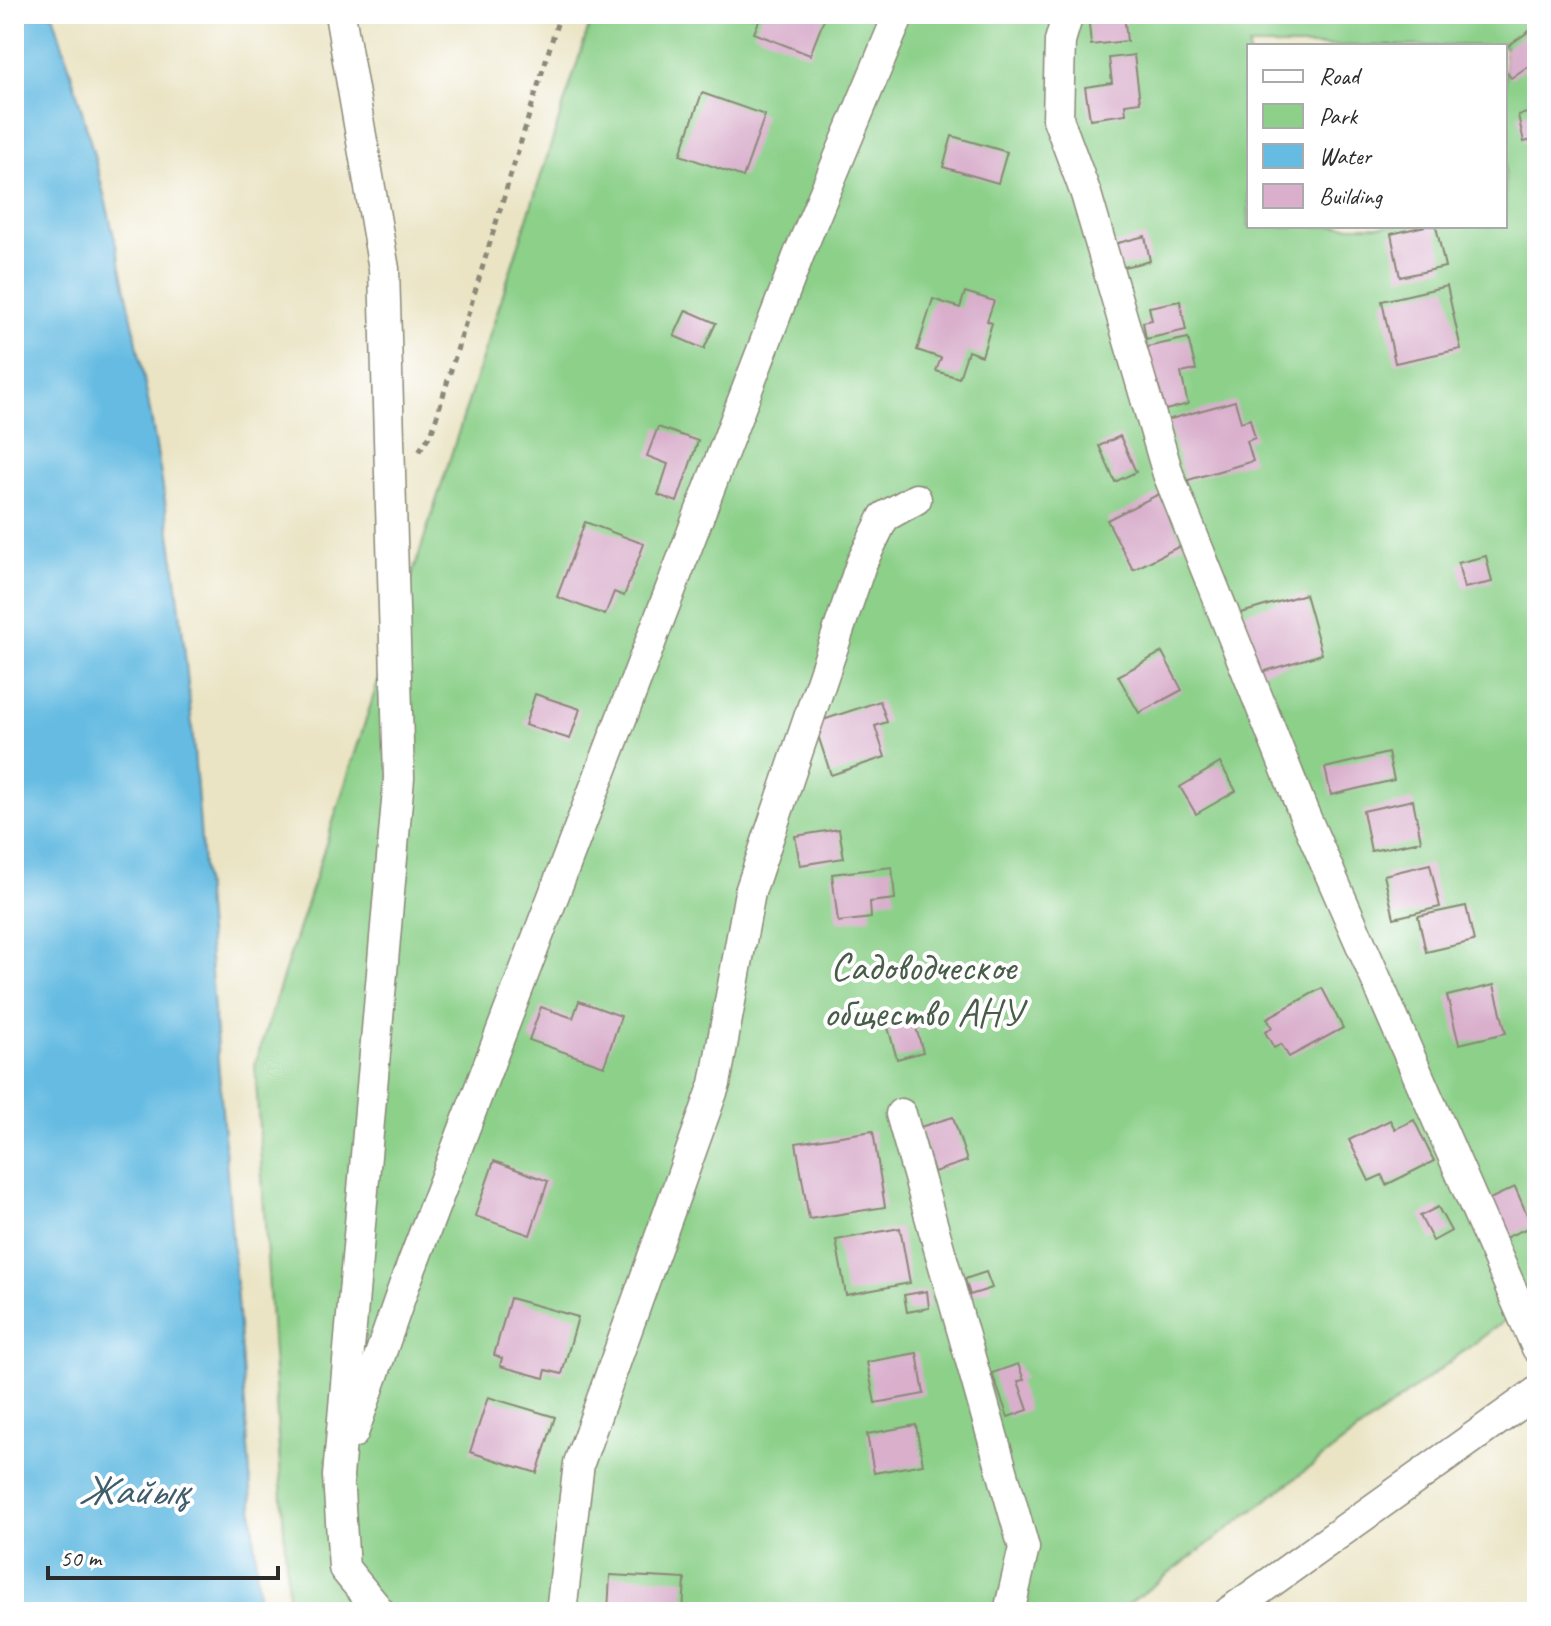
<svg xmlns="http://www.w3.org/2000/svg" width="1551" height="1626" font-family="Caveat,sans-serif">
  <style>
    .green { fill: #8cd08a; stroke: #5c7e5a; stroke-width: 2; fill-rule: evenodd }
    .water { fill: #65bbe2; stroke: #487386; stroke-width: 2 }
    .building { fill: #d9afcc }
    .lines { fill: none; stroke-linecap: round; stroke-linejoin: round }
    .minor-casing { stroke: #8a8878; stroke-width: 33 }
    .path { stroke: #8a8878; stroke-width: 5; stroke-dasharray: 6 6; stroke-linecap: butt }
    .minor { stroke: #fff; stroke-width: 30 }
    .labels { text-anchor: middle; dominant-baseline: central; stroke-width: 8; stroke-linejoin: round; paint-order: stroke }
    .park-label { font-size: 40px; fill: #485d48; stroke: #fff }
    .water-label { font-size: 42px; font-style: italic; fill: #3f5d6b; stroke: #fff }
  </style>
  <rect width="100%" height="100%" fill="#fff"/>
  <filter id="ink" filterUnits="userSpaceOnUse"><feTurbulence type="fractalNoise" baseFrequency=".0125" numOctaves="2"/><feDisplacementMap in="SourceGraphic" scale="16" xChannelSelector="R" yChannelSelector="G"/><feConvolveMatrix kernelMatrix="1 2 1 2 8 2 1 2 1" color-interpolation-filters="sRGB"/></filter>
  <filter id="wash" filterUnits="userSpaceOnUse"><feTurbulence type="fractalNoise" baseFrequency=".006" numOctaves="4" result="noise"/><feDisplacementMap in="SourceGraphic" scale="32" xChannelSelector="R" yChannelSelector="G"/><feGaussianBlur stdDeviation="1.8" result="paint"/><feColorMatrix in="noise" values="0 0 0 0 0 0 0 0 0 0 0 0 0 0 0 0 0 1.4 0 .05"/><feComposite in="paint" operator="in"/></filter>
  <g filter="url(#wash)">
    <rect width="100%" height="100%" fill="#eae4c4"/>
    <path class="green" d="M593,14H1537V1296L1118,1612H289L255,1064ZM1249,46H1505V226H1249Z"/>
    <path class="water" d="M14,14H53C106,179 142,349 168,520C192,678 200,838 213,997C229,1202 247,1407 259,1612H14Z"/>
    <g id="blocks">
      <g class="building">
        <path d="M762,14H826L810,55L754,33Z"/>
        <path d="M1088,14H1124L1127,41L1091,45Z"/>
        <path d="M1531,30L1537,39V60L1511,78L1505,70V48Z"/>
        <path d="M1134,55L1140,102L1125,104L1126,114L1090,119L1085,87L1112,83L1109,58Z"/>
        <path d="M702,93L765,115L743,177L680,155Z"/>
        <path d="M1537,111V139L1524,142L1518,115Z"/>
        <path d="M952,136L1007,152L998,183L943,167Z"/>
        <path d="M1425,226H1436L1445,267L1400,277L1391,234Z"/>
        <path d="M1145,236L1150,261L1119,268L1114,244Z"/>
        <path d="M1447,286L1461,349L1395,363L1382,301Z"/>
        <path d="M965,292L994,301L987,321L992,323L982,356L968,351L959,378L936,371L941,358L917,350L933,299L960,308Z"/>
        <path d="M1180,301L1186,330L1146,339L1143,322L1152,320L1149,307Z"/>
        <path d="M686,310L716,323L704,349L674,336Z"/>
        <path d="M1188,338L1196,370L1181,373L1188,404L1162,411L1147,347Z"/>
        <path d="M1235,401L1241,422L1250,419L1255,438L1247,441L1253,461L1185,481L1167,420Z"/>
        <path d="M658,427L698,441L677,502L658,495L668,464L647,456Z"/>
        <path d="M1120,436L1136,472L1115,482L1099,446Z"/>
        <path d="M1159,494L1184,544L1133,570L1107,520Z"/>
        <path d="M585,522L644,544L624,596L614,592L605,615L557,597Z"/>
        <path d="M1486,556L1492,582L1464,588L1458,563Z"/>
        <path d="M1305,594L1322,654L1255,674L1238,614Z"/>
        <path d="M1162,652L1182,690L1139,713L1118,676Z"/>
        <path d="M535,694L580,709L570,739L525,725Z"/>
        <path d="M880,701L887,722L875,726L885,757L831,775L814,723Z"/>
        <path d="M1388,753L1394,780L1331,795L1325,768Z"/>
        <path d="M1220,763L1236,791L1196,814L1180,787Z"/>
        <path d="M1413,800L1421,841L1371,851L1363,811Z"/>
        <path d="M839,829L844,858L800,865L795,836Z"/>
        <path d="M1430,864L1440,907L1394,918L1384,875Z"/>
        <path d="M892,867L895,899L870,902L871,918L838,922L832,874Z"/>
        <path d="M1466,906L1474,941L1426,952L1418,916Z"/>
        <path d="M1494,985L1506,1033L1459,1044L1447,996Z"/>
        <path d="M1322,988L1343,1028L1289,1057L1281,1044L1274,1048L1265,1032L1272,1028L1267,1018Z"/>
        <path d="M579,1001L621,1016L604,1066L529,1040L541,1007L573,1018Z"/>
        <path d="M913,1017L923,1052L897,1059L887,1024Z"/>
        <path d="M953,1117L967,1161L934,1172L920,1127Z"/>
        <path d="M1390,1120L1395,1129L1414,1120L1434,1161L1386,1185L1382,1175L1369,1181L1349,1140Z"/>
        <path d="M873,1131L885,1207L809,1219L796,1143Z"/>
        <path d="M494,1161L548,1181L530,1235L475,1216Z"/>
        <path d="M1515,1187L1532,1226L1496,1242L1479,1204Z"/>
        <path d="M1438,1207L1451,1231L1433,1241L1420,1216Z"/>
        <path d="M900,1228L910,1283L846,1295L836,1240Z"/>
        <path d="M986,1272L992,1288L970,1295L965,1279Z"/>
        <path d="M927,1291L929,1308L907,1312L904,1295Z"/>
        <path d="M510,1298L578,1317L562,1374L546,1370L544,1378L500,1366L502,1358L494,1355Z"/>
        <path d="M917,1353L924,1394L875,1403L867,1362Z"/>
        <path d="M1018,1364L1024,1380L1018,1381L1028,1410L1008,1417L992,1373Z"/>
        <path d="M488,1397L555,1417L537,1473L470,1452Z"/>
        <path d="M916,1425L923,1464L874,1473L867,1434Z"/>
        <path d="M610,1575L685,1579L683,1612H608Z"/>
      </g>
    </g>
  </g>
  <g filter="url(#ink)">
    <use href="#blocks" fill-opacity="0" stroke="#8a8878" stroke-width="2"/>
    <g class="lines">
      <defs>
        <g id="minor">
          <path d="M340,14L384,269L399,778L338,1476L344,1568L380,1612"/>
          <path d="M1068,14L1060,41L1058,119L1086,194L1168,474L1304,814L1537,1348"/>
          <path d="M901,1114L1024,1548L1009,1612"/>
          <path d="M353,1433L404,1286L799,254L899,14"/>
          <path d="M561,1612L579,1463L715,1084L750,892L861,564L884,517L916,499"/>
          <path d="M1229,1612L1537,1392"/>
        </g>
      </defs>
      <use href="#minor" class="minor-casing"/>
      <path class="path" d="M419,451L432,432L560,14"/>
      <use href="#minor" class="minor"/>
    </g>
  </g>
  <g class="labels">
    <g class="park-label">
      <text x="923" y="967">Садоводческое<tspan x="923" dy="46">общество АНУ</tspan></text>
    </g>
    <g class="water-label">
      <text x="133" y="1490">Жайық</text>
    </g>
  </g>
  <rect width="1551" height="1626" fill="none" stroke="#fff" stroke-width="48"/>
  <rect x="1247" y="44" width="260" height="184" fill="#ffffff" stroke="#aaaaaa" stroke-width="2"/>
  <rect x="1263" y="70" width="40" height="12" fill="#ffffff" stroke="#aaaaaa" stroke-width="2"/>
  <text x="1319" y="84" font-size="24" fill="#2b2b2b">Road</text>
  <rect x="1263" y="104" width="40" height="24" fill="#8cd08a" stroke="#aaaaaa" stroke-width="2"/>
  <text x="1319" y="124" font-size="24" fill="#2b2b2b">Park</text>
  <rect x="1263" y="144" width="40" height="24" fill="#65bbe2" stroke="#aaaaaa" stroke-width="2"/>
  <text x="1319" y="164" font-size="24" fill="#2b2b2b">Water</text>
  <rect x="1263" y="184" width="40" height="24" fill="#d9afcc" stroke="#aaaaaa" stroke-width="2"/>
  <text x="1319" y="204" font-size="24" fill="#2b2b2b">Building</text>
  <path d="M48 1566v12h230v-12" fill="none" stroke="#2b2b2b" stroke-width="4"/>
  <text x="60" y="1566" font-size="24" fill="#2b2b2b" stroke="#ffffff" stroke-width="6" paint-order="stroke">50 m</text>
</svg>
